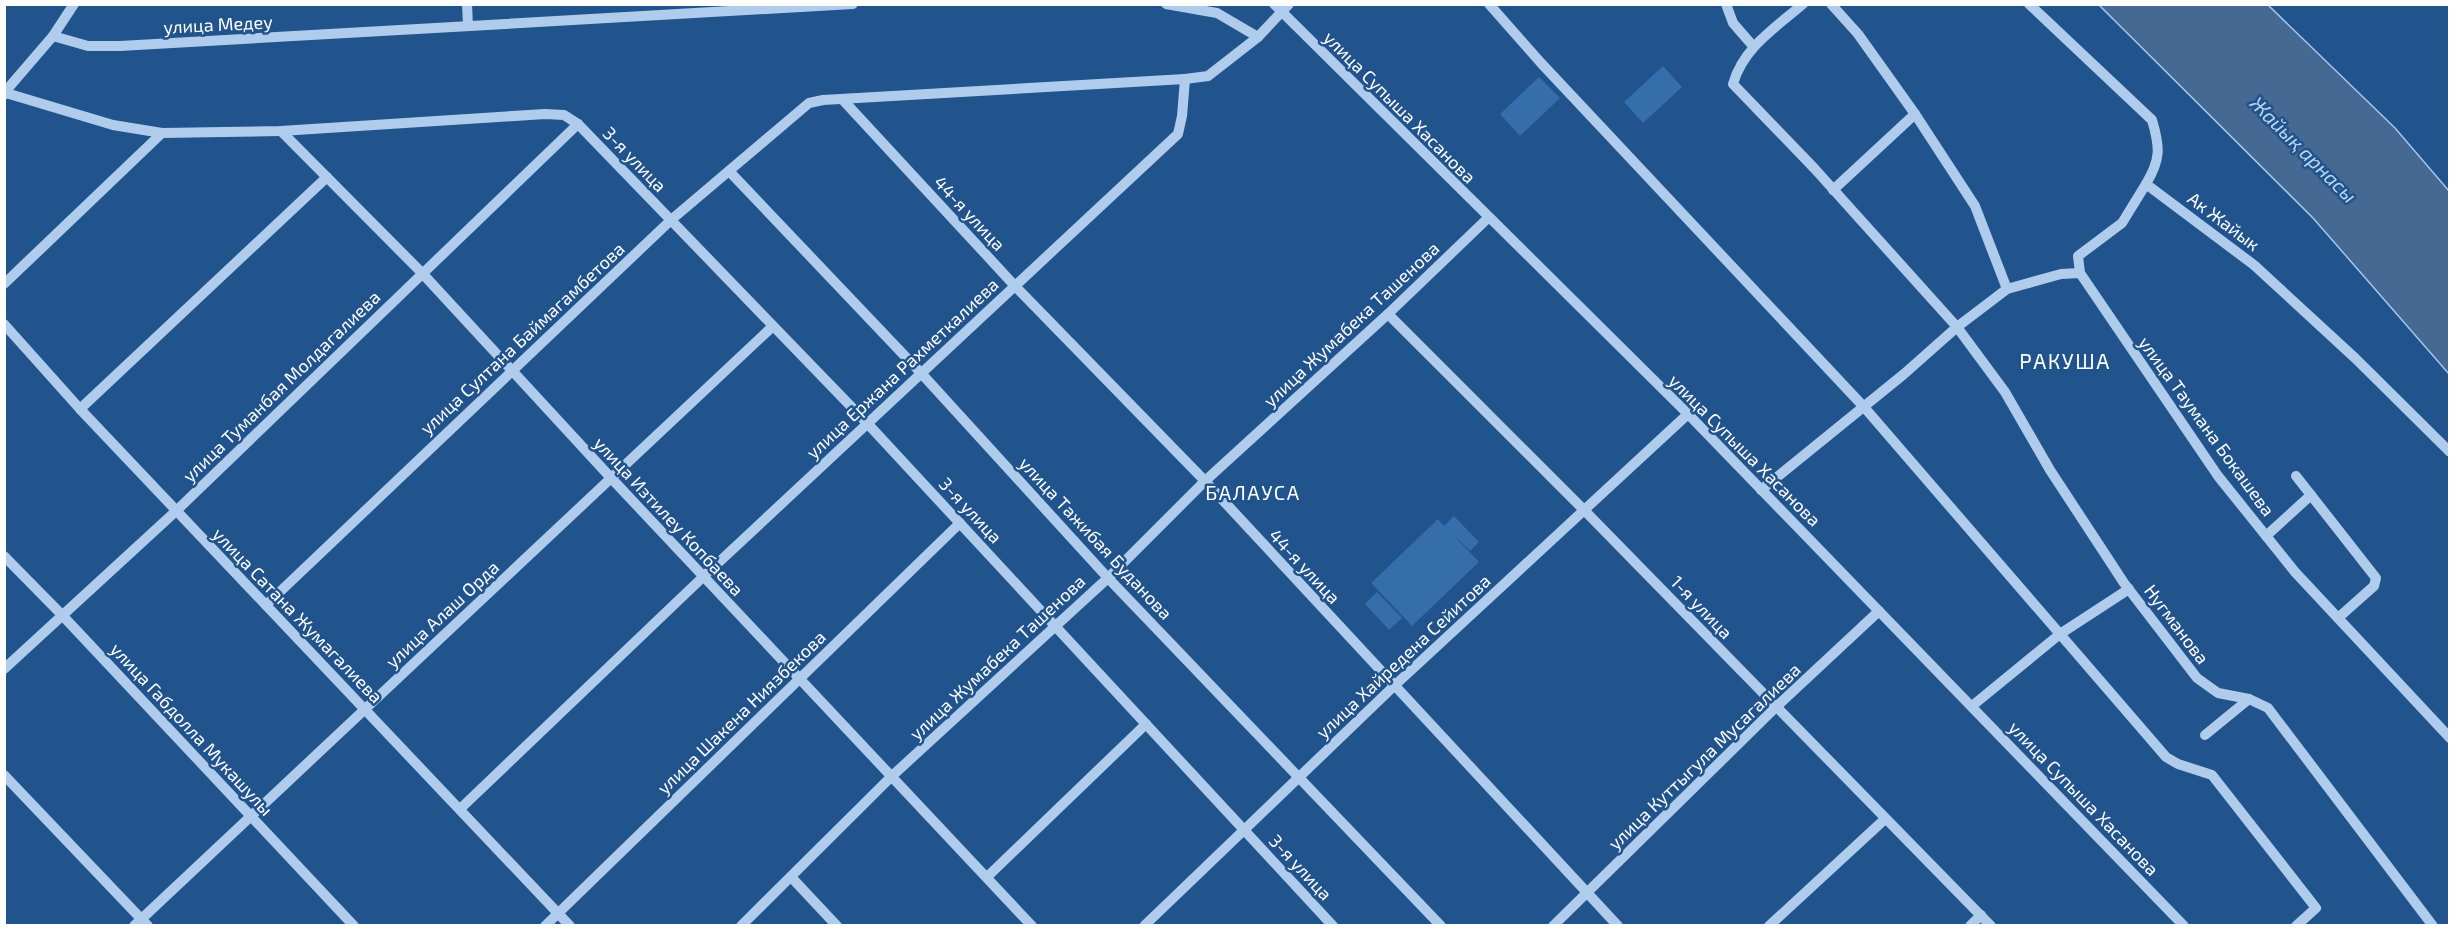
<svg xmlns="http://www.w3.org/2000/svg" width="2454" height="930" font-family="'Exo 2',sans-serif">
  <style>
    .green { fill: #356eaa }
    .water { fill: #456992; stroke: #a3c8ed; stroke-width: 1.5 }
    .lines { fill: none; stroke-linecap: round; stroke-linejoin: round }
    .minor { stroke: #afccec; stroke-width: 10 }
    .labels { text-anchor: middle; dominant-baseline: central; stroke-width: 5; stroke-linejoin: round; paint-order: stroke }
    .street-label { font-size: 18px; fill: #fff; stroke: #21538d }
    .water-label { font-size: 20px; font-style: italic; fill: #bbd6f3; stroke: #21538d }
    .neighbourhood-label { font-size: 20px; letter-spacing: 1.5px; fill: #fff; stroke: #21538d }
    .quarter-label { font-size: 21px; letter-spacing: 1.5px; fill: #fff; stroke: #21538d }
  </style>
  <rect width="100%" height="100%" fill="#21538d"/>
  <g class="green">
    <path d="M1663,66L1682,87L1643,123L1624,102Z"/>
    <path d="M1539,77L1560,98L1520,136L1500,114Z"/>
    <path d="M1454,516L1479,542L1470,551L1446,527L1479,562L1412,626L1371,583L1438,519L1444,526Z"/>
    <path d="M1377,592L1402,618L1389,630L1365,604Z"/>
  </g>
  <path class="water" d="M2099,5H2268L2395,128L2449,191V374L2313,218Z"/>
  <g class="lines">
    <g class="minor">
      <path d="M467,4L468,26"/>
      <path d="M1166,4L1217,13L1258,37"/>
      <path d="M1274,4L1688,414L2184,926"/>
      <path d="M1489,4L1541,63L1864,407L2166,757L2178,764L2212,775L2316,908L2296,926"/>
      <path d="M1726,4L1733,23L1753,46"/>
      <path d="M1803,4C1775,28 1743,48 1733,84L1814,168L1957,327L2005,392L2050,470L2124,583L2197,678L2218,693L2249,699L2268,708L2433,926"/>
      <path d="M1831,4L1858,34L1915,114L1975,206L2007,289"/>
      <path d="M2029,4L2152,120C2160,147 2161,159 2146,184L2254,265L2355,358L2450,452"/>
      <path d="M53,36L88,46H120L853,4"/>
      <path d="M4,93L53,36L74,4"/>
      <path d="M4,95L6,93L113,125L162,133L281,131L545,114L564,115L578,124L867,423L1333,926"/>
      <path d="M842,99L1015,286L1205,481L1618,926"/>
      <path d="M281,131L422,273L612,479L1032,926"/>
      <path d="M729,171L921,373L1108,578L1441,926"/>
      <path d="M1833,190L1915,114"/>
      <path d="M2080,273L2078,256L2122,223L2146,184"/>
      <path d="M4,284L162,133"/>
      <path d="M1388,314L1584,510L1991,926"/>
      <path d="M4,324L80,409L570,926"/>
      <path d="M80,409L327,177"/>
      <path d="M2296,476L2376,578L2374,586L2338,618"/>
      <path d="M1761,490L1904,374L1957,327L2007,289L2061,274L2080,273L2218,476L2295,572L2450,738"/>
      <path d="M2266,536L2311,495"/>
      <path d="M4,556L62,615L354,926"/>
      <path d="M266,605L671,220L809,103L823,100L1185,79"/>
      <path d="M4,669L176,511L578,124"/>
      <path d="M1972,706L2060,634L2129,589"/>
      <path d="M2205,735L2249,699"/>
      <path d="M4,775L148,926"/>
      <path d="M460,809L704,576L1178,134L1182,116L1185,79L1208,76L1258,37L1289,4"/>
      <path d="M987,877L1146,724"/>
      <path d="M792,878L837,926"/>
      <path d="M134,926L772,327"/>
      <path d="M545,926L960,523"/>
      <path d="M741,926L892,776L1108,578L1205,481L1388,314L1488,218"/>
      <path d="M1144,926L1394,686L1688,414"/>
      <path d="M1553,926L1776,707L1879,611"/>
      <path d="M1769,926L1885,819"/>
      <path d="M1970,926L1981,915"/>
    </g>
  </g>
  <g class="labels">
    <g class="street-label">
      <text transform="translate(218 24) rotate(-3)">улица Медеу</text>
      <text transform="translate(1400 107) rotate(45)">улица Супыша Хасанова</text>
      <text transform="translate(635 159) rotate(46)">3-я улица</text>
      <text transform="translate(970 213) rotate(47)">44-я улица</text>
      <text transform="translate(2224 221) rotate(37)">Ак Жайык</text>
      <text transform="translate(1351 324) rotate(-43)">улица Жумабека Ташенова</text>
      <text transform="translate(522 338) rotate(-43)">улица Султана Баймагамбетова</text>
      <text transform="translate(902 368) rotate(-43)">улица Ержана Рахметкалиева</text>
      <text transform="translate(281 386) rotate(-44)">улица Туманбая Молдагалиева</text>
      <text transform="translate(2207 426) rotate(54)">улица Таумана Бокашева</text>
      <text transform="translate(1745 450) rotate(45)">улица Супыша Хасанова</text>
      <text transform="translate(971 510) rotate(47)">3-я улица</text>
      <text transform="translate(669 516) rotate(47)">улица Изтилеу Копбаева</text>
      <text transform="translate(1096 538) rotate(47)">улица Тажибая Буданова</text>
      <text transform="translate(1305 566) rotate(47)">44-я улица</text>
      <text transform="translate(1702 607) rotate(46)">1-я улица</text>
      <text transform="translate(442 614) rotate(-43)">улица Алаш Орда</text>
      <text transform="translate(298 615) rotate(46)">улица Сатана Жумагалиева</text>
      <text transform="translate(2177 624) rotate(53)">Нугманова</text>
      <text transform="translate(1403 656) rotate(-43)">улица Хайредена Сейитова</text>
      <text transform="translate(997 657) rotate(-43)">улица Жумабека Ташенова</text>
      <text transform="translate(741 712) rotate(-44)">улица Шакена Ниязбекова</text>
      <text transform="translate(192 729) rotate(47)">улица Габдолла Мукашулы</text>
      <text transform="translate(1704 756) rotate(-44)">улица Куттыгула Мусагалиева</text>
      <text transform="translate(2084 798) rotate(46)">улица Супыша Хасанова</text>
      <text transform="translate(1301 867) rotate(47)">3-я улица</text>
    </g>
    <g class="water-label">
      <text transform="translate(2304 149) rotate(45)">Жайық арнасы</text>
    </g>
    <g class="neighbourhood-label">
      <text x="1253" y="492">БАЛАУСА</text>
    </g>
    <g class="quarter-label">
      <text x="2065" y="360">РАКУША</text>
    </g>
  </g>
  <rect width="2454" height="930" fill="none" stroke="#ffffff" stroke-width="12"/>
</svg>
